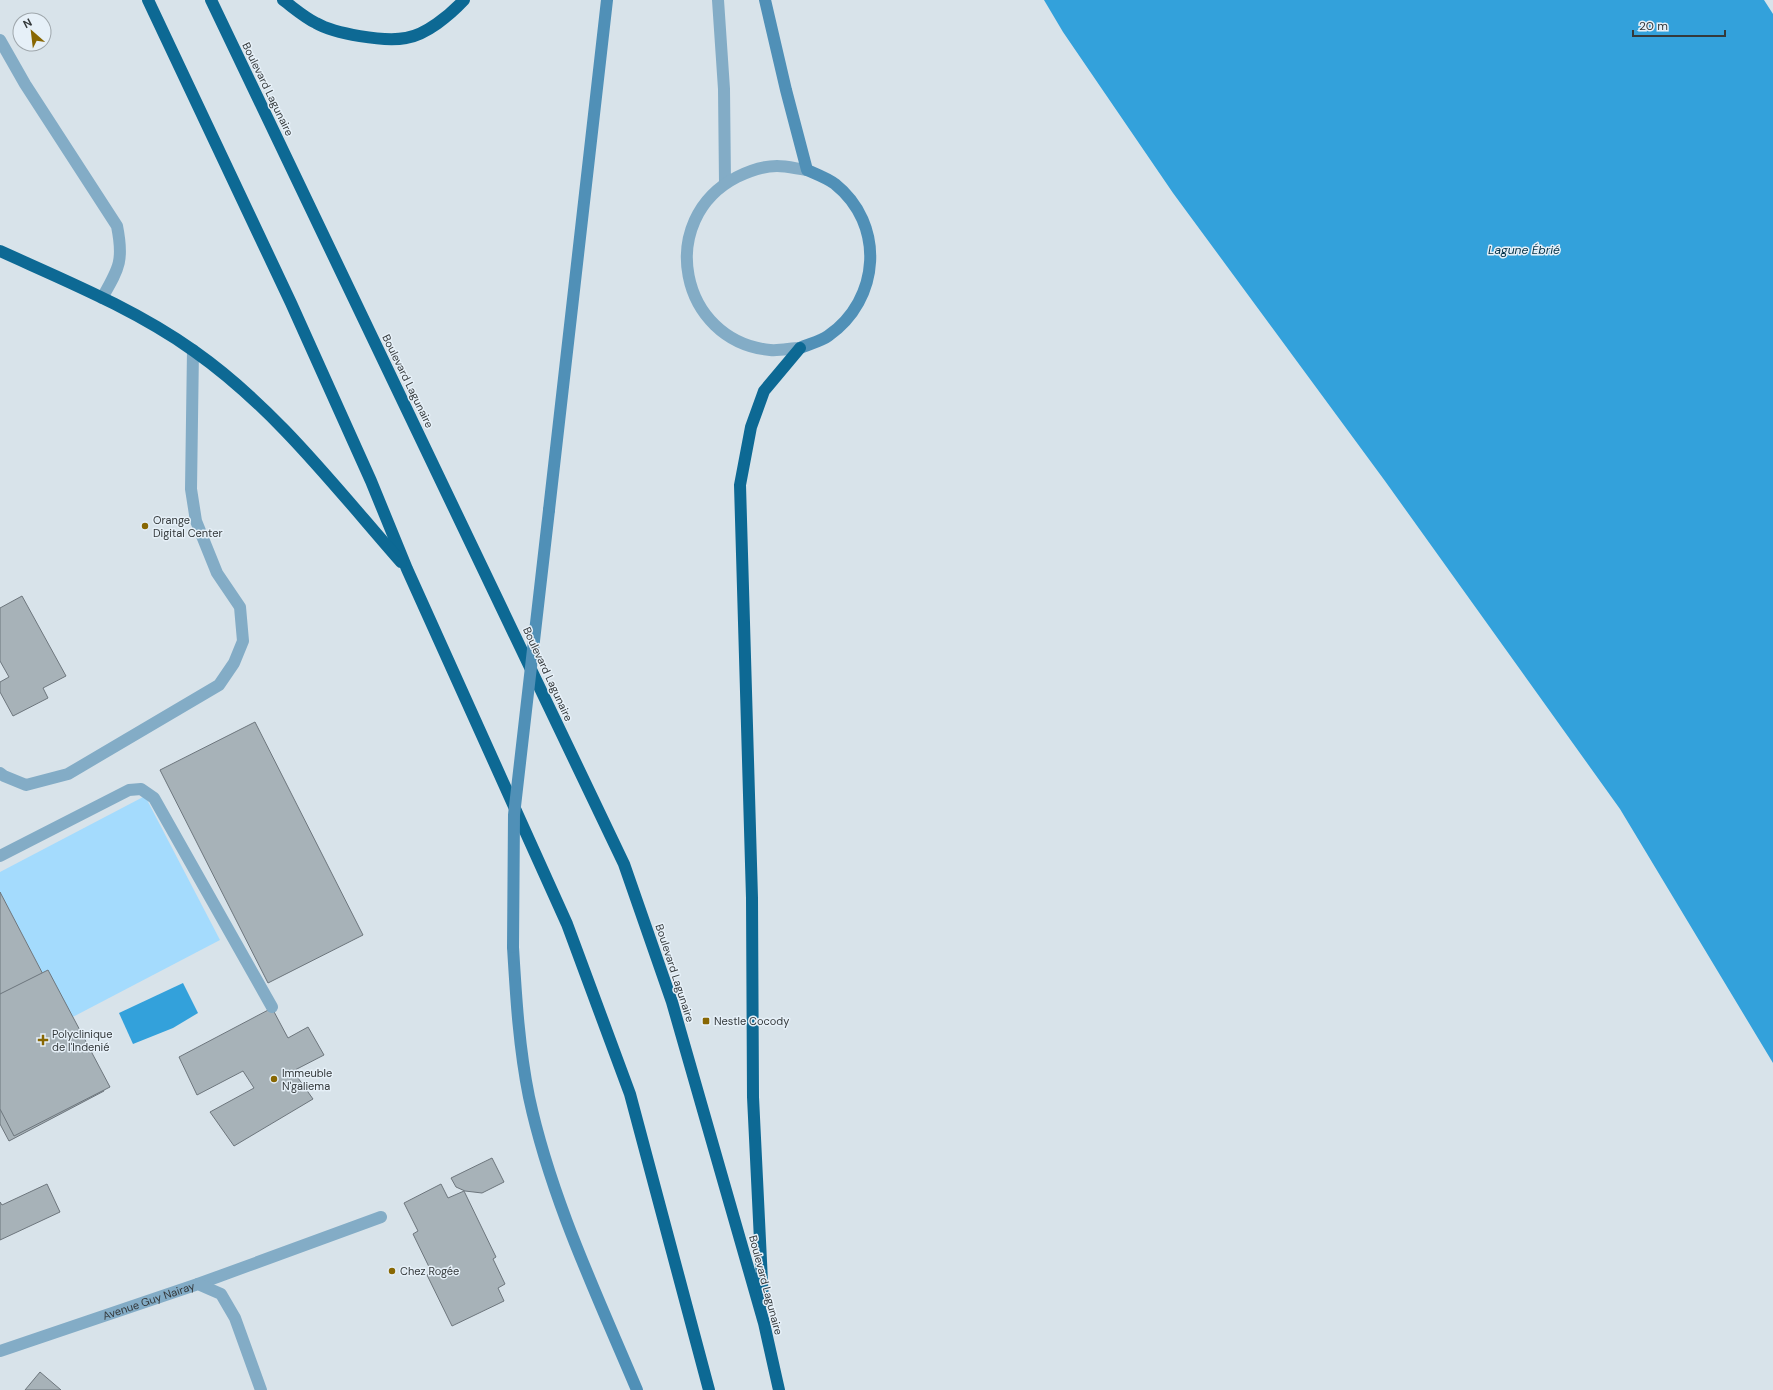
<svg xmlns="http://www.w3.org/2000/svg" width="1773" height="1390" font-family="'DM Sans',sans-serif">
  <style>
    .green { fill: #a4dbfd }
    .water { fill: #33a1db }
    .building { fill: #a7b2b8; stroke: #6d767d }
    .lines { fill: none; stroke-linecap: round; stroke-linejoin: round }
    .lane { stroke: #83acc6; stroke-width: 12 }
    .street { stroke: #83acc6; stroke-width: 12 }
    .secondary { stroke: #5090b7; stroke-width: 12 }
    .highway { stroke: #0d6994; stroke-width: 12 }
    .secondary-bridge { stroke: #5090b7; stroke-width: 12 }
    .poi-dot { fill: #886703; stroke: #e6f0f8; stroke-width: 1.5 }
    .labels { text-anchor: middle; dominant-baseline: central; stroke-width: 3; stroke-linejoin: round; paint-order: stroke }
    .street-label { font-size: 11px; fill: #34393b; stroke: #e6f0f8 }
    .poi-label { font-size: 11px; fill: #34393b; stroke: #e6f0f8; text-anchor: start }
    .water-label { font-size: 12px; font-style: italic; fill: #003047; stroke: #e6f0f8 }
  </style>
  <rect width="100%" height="100%" fill="#d8e3ea"/>
  <path class="green" d="M145,796L220,940L67,1020L0,892V872Z"/>
  <g class="water">
    <path d="M1044,0H1764L1773,14V1063L1620,809L1385,481L1173,193L1063,32Z"/>
    <path d="M183,983L198,1013L173,1028L133,1044L119,1013Z"/>
  </g>
  <g class="building">
    <path d="M22,596L66,676L43,688L48,698L13,716L0,692V682L9,677L0,661V608Z"/>
    <path d="M255,722L363,935L268,983L160,770Z"/>
    <path d="M0,892L104,1091L9,1141L0,1124Z"/>
    <path d="M48,970L110,1087L14,1136L0,1109V994Z"/>
    <path d="M272,1008L288,1038L308,1027L324,1055L293,1071L313,1099L234,1146L210,1112L254,1088L243,1071L197,1095L179,1057Z"/>
    <path d="M492,1158L504,1182L482,1193L465,1191L456,1187L451,1178Z"/>
    <path d="M47,1184L60,1212L0,1240V1202L2,1205Z"/>
    <path d="M441,1184L448,1198L464,1191L496,1257L493,1259L505,1284L498,1288L504,1301L452,1326L427,1275L432,1273L413,1234L418,1231L404,1203Z"/>
    <path d="M40,1372L61,1390H25Z"/>
  </g>
  <g class="lines">
    <g class="lane">
      <path d="M0,40L25,84L117,226C124,261 119,268 102,298"/>
      <path d="M0,773L4,776L26,785L68,774L219,685L234,663L243,641L240,607L217,573L196,521L191,489L193,350"/>
      <path d="M0,856L129,790L141,789L154,798L272,1007"/>
      <path d="M198,1284L381,1217"/>
    </g>
    <g class="street">
      <path d="M718,0L724,89L725,183"/>
      <path d="M800,348C791,348 780,351 770,350C679,341 655,219 737,177C749,171 763,166 777,166C787,166 798,169 807,170"/>
      <path id="s1" d="M0,1351L198,1284L221,1294L235,1318L261,1390"/>
    </g>
    <g class="secondary">
      <path d="M765,0L786,90L807,170C816,174 827,178 835,184C885,224 881,299 828,336C821,341 809,344 800,348"/>
      <path d="M549,510L607,0"/>
      <path d="M513,947C516,997 519,1048 529,1097C551,1199 597,1295 637,1390"/>
    </g>
    <g class="highway">
      <path d="M148,0L291,303L371,481L407,569L567,924L630,1094L709,1390"/>
      <path d="M211,0L624,864L672,1002L764,1323L779,1390"/>
      <path d="M283,0C294,8 304,17 316,23C335,34 384,42 406,38C426,35 450,15 464,0"/>
      <path d="M0,251C66,281 135,309 194,351C275,408 336,488 401,562"/>
      <path d="M763,1302L753,1097L752,898L740,485L751,427L764,391L800,348"/>
    </g>
    <path class="secondary-bridge" d="M513,947L514,815L549,510"/>
  </g>
  <g class="poi-dot">
    <circle cx="145" cy="526" r="4"/>
    <rect x="702" y="1017" width="8" height="8" rx="2"/>
    <path d="M41 1034h4v4h4v4h-4v4h-4v-4h-4v-4h4z"/>
    <circle cx="274" cy="1079" r="4"/>
    <circle cx="392" cy="1271" r="4"/>
  </g>
  <g class="labels">
    <g class="street-label">
      <text transform="translate(268 89) rotate(64)">Boulevard Lagunaire</text>
      <text transform="translate(408 381) rotate(64)">Boulevard Lagunaire</text>
      <text transform="translate(548 674) rotate(65)">Boulevard Lagunaire</text>
      <text transform="translate(675 973) rotate(72)">Boulevard Lagunaire</text>
      <text transform="translate(766 1285) rotate(75)">Boulevard Lagunaire</text>
      <text stroke="none"><textPath href="#s1" startOffset="157">Avenue Guy Nairay</textPath></text>
    </g>
    <g class="poi-label">
      <text x="153" y="520">Orange<tspan x="153" dy="13">Digital Center</tspan></text>
      <text x="714" y="1021">Nestle Cocody</text>
      <text x="52" y="1034">Polyclinique<tspan x="52" dy="13">de l'Indenié</tspan></text>
      <text x="282" y="1073">Immeuble<tspan x="282" dy="13">N'galiema</tspan></text>
      <text x="400" y="1271">Chez Rogée</text>
    </g>
    <g class="water-label">
      <text x="1524" y="250">Lagune Ébrié</text>
    </g>
  </g>
  <g transform="translate(32 32) rotate(332)"><circle r="19" fill="#e6f0f8" stroke="#9fa7ac"/>
  <path d="M0-3L7 15L0 10L-7 15Z" fill="#886703"/>
  <text y="-6" font-size="11" font-weight="bold" text-anchor="middle" fill="#34393b">N</text>
  </g>
  <path d="M1633 30v6h92v-6" fill="none" stroke="#34393b" stroke-width="2"/>
  <text x="1639" y="30" font-size="12" fill="#34393b" stroke="#e6f0f8" stroke-width="3" paint-order="stroke">20 m</text>
</svg>
